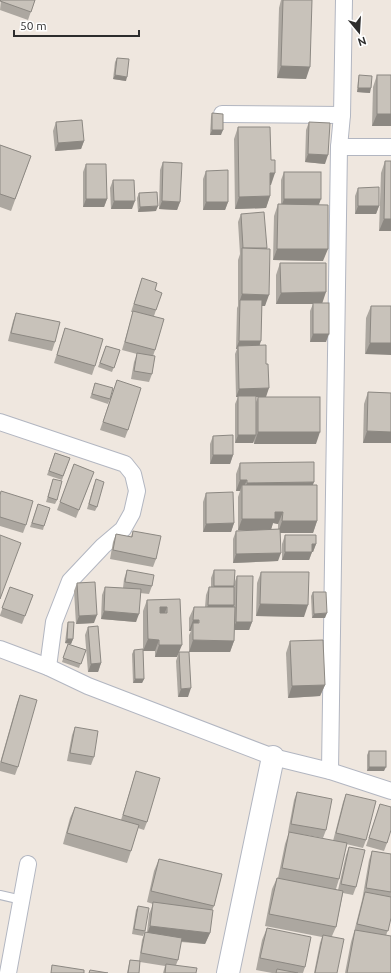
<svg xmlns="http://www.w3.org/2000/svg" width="391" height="973" font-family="Ubuntu,sans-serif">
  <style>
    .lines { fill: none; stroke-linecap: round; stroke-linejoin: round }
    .lane-casing { stroke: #b2b6c1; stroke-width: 10 }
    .street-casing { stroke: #b2b6c1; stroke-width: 18 }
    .secondary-casing { stroke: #b2b6c1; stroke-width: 24 }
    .lane { stroke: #fff; stroke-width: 8 }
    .street { stroke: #fff; stroke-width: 16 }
    .secondary { stroke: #fff; stroke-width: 22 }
    .wall { fill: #aca7a0; fill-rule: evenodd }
    .shaded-wall { fill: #8c8882 }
    .building { fill: #c8c2ba; stroke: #8c8882; fill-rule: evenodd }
  </style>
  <rect width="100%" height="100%" fill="#efe7df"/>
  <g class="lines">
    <defs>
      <path id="lane" d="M0,895L22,900"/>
      <g id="street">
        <path d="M222,114L342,115"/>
        <path d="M339,147H391"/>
        <path d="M0,422L125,464L133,474L137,491L132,513L123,529L103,546L70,581L54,622L48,667"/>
        <path d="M0,649L48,667L88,686L273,757L330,771L391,791"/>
        <path d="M330,771L339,147L342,115L344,0"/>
        <path d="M8,973L28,864"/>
      </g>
      <path id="secondary" d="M228,973L273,757"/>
    </defs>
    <use href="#lane" class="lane-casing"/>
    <use href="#street" class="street-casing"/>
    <use href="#secondary" class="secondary-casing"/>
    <use href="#lane" class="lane"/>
    <use href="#street" class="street"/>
    <use href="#secondary" class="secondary"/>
  </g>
  <g class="wall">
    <path d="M1,0H35L28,20L0,10Z"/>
    <path d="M281,0H312L306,79L277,78L279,8Z"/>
    <path d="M117,58L126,81L113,79L115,62Z"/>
    <path d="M359,75L370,93L357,92L358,80Z"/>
    <path d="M377,75L391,126H372L373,87Z"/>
    <path d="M212,113L221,135H210L211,117Z"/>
    <path d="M56,122L84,141L81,149L55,151L53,131Z"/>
    <path d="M309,122L325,164L305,162L306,130Z"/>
    <path d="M238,127L271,185H270V196L266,208L235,209L234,139Z"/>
    <path d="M0,145L31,156L11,211L0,207Z"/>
    <path d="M385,161L391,231H379L381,173Z"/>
    <path d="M163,162L180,202L177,210L159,209L160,170Z"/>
    <path d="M86,164L107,199L104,207H83V172Z"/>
    <path d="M206,171L228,202L225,210H203V179Z"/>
    <path d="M284,172L319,205L323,261L273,260L274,216L278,204H281V180Z"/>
    <path d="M113,180L132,209H111L110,188Z"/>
    <path d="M358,188L379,206L376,214H355V196Z"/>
    <path d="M139,193L156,211L138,212L137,198Z"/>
    <path d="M241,214L267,248L265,306H262L260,346L266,397L316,444H254V441L253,443H235V404L238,397H236L235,354L237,349H236L237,308L238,306V260L240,254L238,222ZM256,397H258L256,402Z"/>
    <path d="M280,263L322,303L326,342H310V311L313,304H276V275Z"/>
    <path d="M142,278L155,290L156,310L154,316L155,350L153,356L152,374L149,382L131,379L134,362L137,354L122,350L133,312H131Z"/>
    <path d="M371,306H391L365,354L366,318Z"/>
    <path d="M16,313L55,342L52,351L8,341L13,321Z"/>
    <path d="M65,328L95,366L92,375L54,363Z"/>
    <path d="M106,346L120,350L112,372L98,367Z"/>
    <path d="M117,380L128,430L125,438L100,430Z"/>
    <path d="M95,383L110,399L108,404L90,398Z"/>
    <path d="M368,392L391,393V443H363L364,404Z"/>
    <path d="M213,436L233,455L230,464H210V444Z"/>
    <path d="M55,453L70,458L62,480L47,475Z"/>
    <path d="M240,463L313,485L317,521L313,533H280L278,561L233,563V539L236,531L246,530H238V497L240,491H236V474ZM273,523L278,524V529H271Z"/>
    <path d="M74,464L94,472L76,518L57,510Z"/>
    <path d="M53,479L57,500L55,504L46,502Z"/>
    <path d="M94,484L97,507L95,511L87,509Z"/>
    <path d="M206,493L234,523L231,532H203V502Z"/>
    <path d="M0,494L26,525L23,533L0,526Z"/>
    <path d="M38,504L44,526L43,530L30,527Z"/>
    <path d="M133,531L156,559L153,567L110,559L113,542L116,534L131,537Z"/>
    <path d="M285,535L316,544L313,552H312L309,560H282V544Z"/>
    <path d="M127,570L152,586L149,594L140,593L136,622L101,619L102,595L105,587L123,588L124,579Z"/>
    <path d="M214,570L234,584L237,576L252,622L249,630H234V641L230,652H189V635L191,631H189V618L194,607H205L206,595L209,587H211V578Z"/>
    <path d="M261,572L304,617L256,616L257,583Z"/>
    <path d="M77,583L94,623L76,624L74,591Z"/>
    <path d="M10,587L33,595L22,624L0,616V615Z"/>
    <path d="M313,592L325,618H312L311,596Z"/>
    <path d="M180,599L177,657H155V651H143V611L147,600Z"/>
    <path d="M68,622L73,639L71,644L65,643L67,626Z"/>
    <path d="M88,627L101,663L98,672H88L85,635Z"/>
    <path d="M290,641L325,685L320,696L288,698L286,653Z"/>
    <path d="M68,644L86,650L79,668L62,662Z"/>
    <path d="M134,650L144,679L142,683H133L132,654Z"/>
    <path d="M179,652L188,697H178L176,661Z"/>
    <path d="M20,695L18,767L15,775L0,771V763L17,703Z"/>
    <path d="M75,727L94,757L91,765L67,761L72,735Z"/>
    <path d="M369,751L384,771H367V755Z"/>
    <path d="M136,771L147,822L144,830L138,828L131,851L127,863L63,844L70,818L75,807L121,820Z"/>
    <path d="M297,792L326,830L323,838L300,834L333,841L343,802L346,794L366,840L363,848L346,844L339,879L336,889L338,890L346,855L349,847L356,887L353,895L343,893L336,927L332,936L337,973H314L320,943L322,937L265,926L272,889L277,878H278L285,844L289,832H288L294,800Z"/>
    <path d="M380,804L387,843L384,851L366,846Z"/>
    <path d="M372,851L391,854V918L386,936L391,973H345L351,942L354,932L362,900L363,895L369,860Z"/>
    <path d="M159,859L214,906L212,910L210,933L205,944L181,942L178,960L176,965L196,973H163L165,966L140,962L139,973H127L129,964L130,960L139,961L142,940L145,932H147L149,914L153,904L147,902L154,871Z"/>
    <path d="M138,906L145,931L143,936L132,934L136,910Z"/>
    <path d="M267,928L305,967L303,973H272L256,970L262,940Z"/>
  </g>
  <g class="shaded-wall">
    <path d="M281,66L310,67L306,79L277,78Z"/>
    <path d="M115,75L127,77L126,81L113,79Z"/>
    <path d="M358,88H371L370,93L357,92Z"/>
    <path d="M377,114H391V126H372Z"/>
    <path d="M212,130H223L221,135H210Z"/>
    <path d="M84,141L81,149L55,151L58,143Z"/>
    <path d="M308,154L328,155L325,164L305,162Z"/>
    <path d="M270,173H275L271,185H266Z"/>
    <path d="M270,196L266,208L235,209L239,197Z"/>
    <path d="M86,199H107L104,207H83Z"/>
    <path d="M284,199H321L318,207H281Z"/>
    <path d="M114,201H135L132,209H111Z"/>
    <path d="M162,201L180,202L177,210L159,209Z"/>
    <path d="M206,202H228L225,210H203Z"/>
    <path d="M158,206L156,211L138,212L140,207Z"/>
    <path d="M358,206H379L376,214H355Z"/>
    <path d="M384,219H391V231H379Z"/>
    <path d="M277,249H328L323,261L273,260Z"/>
    <path d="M326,292L322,304H276L281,293Z"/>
    <path d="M242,294L269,295L265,306H240V300Z"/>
    <path d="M313,334H329L326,342H310Z"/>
    <path d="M239,341H261L258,349L238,346L237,349H236Z"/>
    <path d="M370,343H391V355L365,354Z"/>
    <path d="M269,388L266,397H238V396V397H236L239,389Z"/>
    <path d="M367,431L391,432V443H363Z"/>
    <path d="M258,432H320L316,444H254Z"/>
    <path d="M238,435H256L253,443H235Z"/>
    <path d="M213,455H233L230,464H210Z"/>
    <path d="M240,480H247L242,491V485L240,491H236Z"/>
    <path d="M314,482L310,493L243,494L247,483Z"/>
    <path d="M275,512H283L278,524L273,523L271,530H238L242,519Z"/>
    <path d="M282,521H317L313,533H278Z"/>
    <path d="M234,523L231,532H203L206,524Z"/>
    <path d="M312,544H316L313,552H312L309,560H282L285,552Z"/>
    <path d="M281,553L278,561L233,563L236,554Z"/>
    <path d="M214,586H234L231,594H211Z"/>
    <path d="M260,604L308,605L304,617L256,616Z"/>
    <path d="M208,605H234L231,613H205Z"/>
    <path d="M160,607H167L163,618L156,619Z"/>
    <path d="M104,611L139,614L136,622L101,619Z"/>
    <path d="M327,613L325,618H312L314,614Z"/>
    <path d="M97,615L94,623L76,624L79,616Z"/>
    <path d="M193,620H199L195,631L193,623L191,631H189Z"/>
    <path d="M236,622H252L249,630H233Z"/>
    <path d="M67,639H73L71,644L65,643Z"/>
    <path d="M148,639L159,640L155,651H143Z"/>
    <path d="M193,640L234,641L230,652H189Z"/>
    <path d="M159,645H182L177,657H155Z"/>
    <path d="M101,663L98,672H88L91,664Z"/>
    <path d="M135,679H144L142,683H133Z"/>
    <path d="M325,685L320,696L288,698L292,686Z"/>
    <path d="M191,688L188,697H178L181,689Z"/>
    <path d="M369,767H386L384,771H367Z"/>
    <path d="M150,926L210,933L205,944L146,937Z"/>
  </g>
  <g class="building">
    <path d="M1,0H35L31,12L0,1Z"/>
    <path d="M283,0H312L310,67L281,66Z"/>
    <path d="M117,58L129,59L127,77L115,75Z"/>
    <path d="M359,75L372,76L371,88H358Z"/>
    <rect x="377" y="75" width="14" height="39"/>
    <path d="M212,113L223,114V130H212Z"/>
    <path d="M82,120L84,141L58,143L56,122Z"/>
    <path d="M309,122L330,123L328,155L308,154Z"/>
    <path d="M238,127H270L271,160H275V173H270V196L239,197Z"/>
    <path d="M0,145L31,156L15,199L0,194Z"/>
    <path d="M385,161H391V219H384Z"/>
    <path d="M163,162L182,163L180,202L162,201Z"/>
    <path d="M86,164H106L107,199H86Z"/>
    <path d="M228,170V202H206V171Z"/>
    <rect x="284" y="172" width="37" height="27"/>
    <path d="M113,180H134L135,201H114Z"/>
    <path d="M379,187V206H358V188Z"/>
    <path d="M157,192L158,206L140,207L139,193Z"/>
    <path d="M278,204L328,205V249H277Z"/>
    <path d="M264,212L267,248H243L241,214Z"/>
    <path d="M242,248L270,249L269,295L242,294Z"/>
    <path d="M280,263H326V292L281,293Z"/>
    <path d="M142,278L157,283L155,290L162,293L156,310L134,304Z"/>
    <path d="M240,300H262L261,341H239Z"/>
    <rect x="313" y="303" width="16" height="31"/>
    <path d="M371,306H391V343H370Z"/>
    <path d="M133,311L164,319L155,350L125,342Z"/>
    <path d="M16,313L60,322L55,342L11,333Z"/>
    <path d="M65,328L103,339L95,366L57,355Z"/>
    <path d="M266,345V364H268L269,388L239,389L238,346Z"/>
    <path d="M106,346L120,350L114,368L100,363Z"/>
    <path d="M137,353L155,356L152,374L134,371Z"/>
    <path d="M117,380L141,388L128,430L103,422Z"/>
    <path d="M95,383L113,388L110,399L92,394Z"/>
    <path d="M368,392L391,393V432L367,431Z"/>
    <rect x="238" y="396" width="18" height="39"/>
    <rect x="258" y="397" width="62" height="35"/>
    <path d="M233,435V455H213V436Z"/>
    <path d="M55,453L70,458L63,476L49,471Z"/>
    <path d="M314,462V482L247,483V480H240V463Z"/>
    <path d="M74,464L94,472L79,510L60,502Z"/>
    <path d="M53,479L62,481L57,500L48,497Z"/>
    <path d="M96,479L104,482L97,507L89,504Z"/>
    <path d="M242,485H317V521H282L283,512H275V519H242Z"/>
    <path d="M1,491L33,501L26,525L0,517V495Z"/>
    <path d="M233,492L234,523L206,524V493Z"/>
    <path d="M38,504L50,508L44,526L32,523Z"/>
    <path d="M280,529L281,553L236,554V531Z"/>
    <path d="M133,531L161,536L156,559L113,550L116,534L132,537Z"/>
    <path d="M0,535L21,543L0,599Z"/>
    <path d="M285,535H316V544H312V552H285Z"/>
    <path d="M127,570L154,575L152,586L125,582Z"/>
    <path d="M214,570H235L234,586H214Z"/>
    <path d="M261,572H309L308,605L260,604Z"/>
    <path d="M237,576H253L252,622H236Z"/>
    <path d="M95,582L97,615L79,616L77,583Z"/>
    <path d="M10,587L33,595L25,616L2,608Z"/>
    <path d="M105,587L141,589L139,614L104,611Z"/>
    <path d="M209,587H234V605H208Z"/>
    <path d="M313,592H326L327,613L314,614Z"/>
    <path d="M180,599L182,645H159V640L148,639L147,600ZM160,607H167V613H160Z"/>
    <path d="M194,607H235L234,641L193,640V623H199V620H193Z"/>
    <path d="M68,622H74L73,639H67Z"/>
    <path d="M98,626L101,663L91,664L88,627Z"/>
    <path d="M323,640L325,685L292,686L290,641Z"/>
    <path d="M68,644L86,650L81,664L63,658Z"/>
    <path d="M143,649L144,679H135L134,650Z"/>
    <path d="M179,652H189L191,688L181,689Z"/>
    <path d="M20,695L37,700L18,767L1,762Z"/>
    <path d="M75,727L98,731L94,757L70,753Z"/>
    <rect x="369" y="751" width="17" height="16"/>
    <path d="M136,771L160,778L147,822L123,815Z"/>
    <path d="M297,792L332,799L326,830L291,824Z"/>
    <path d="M346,794L376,801L366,840L336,833Z"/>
    <path d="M380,804L391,807V830L387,843L369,838Z"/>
    <path d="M75,807L139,825L131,851L67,833Z"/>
    <path d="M289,832L347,843L339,879L282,868Z"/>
    <path d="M349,847L365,850L356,887L341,884Z"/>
    <path d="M372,851L391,854V892L366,888Z"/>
    <path d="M159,859L222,874L214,906L151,891Z"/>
    <path d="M277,878L343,891L336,927L269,914Z"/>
    <path d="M365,892L391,897V918L388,931L357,924Z"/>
    <path d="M153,902L213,910L210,933L150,926Z"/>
    <path d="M138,906L149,908L145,931L134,929Z"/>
    <path d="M267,928L311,937L305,967L260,958Z"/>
    <path d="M355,930L391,936V973H347Z"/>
    <path d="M145,932L182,938L178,960L141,953Z"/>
    <path d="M323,935L344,939L337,973H315Z"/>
    <path d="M130,960L140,961L139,973H128Z"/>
    <path d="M166,964L197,968L196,973H165Z"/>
    <path d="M52,965L84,970V973H51Z"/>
    <path d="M277,969L298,973H276Z"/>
    <path d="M90,970L108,973H89Z"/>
  </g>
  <g transform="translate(359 32) rotate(162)" stroke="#ffffff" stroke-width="3" paint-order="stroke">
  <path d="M0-3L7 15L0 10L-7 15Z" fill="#2d2d2d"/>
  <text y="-6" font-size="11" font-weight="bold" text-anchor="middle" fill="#2d2d2d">N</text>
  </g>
  <path d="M14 30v6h125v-6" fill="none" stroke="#2d2d2d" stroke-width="2"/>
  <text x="20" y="30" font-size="12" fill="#2d2d2d" stroke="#ffffff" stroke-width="3" paint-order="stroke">50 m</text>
</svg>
